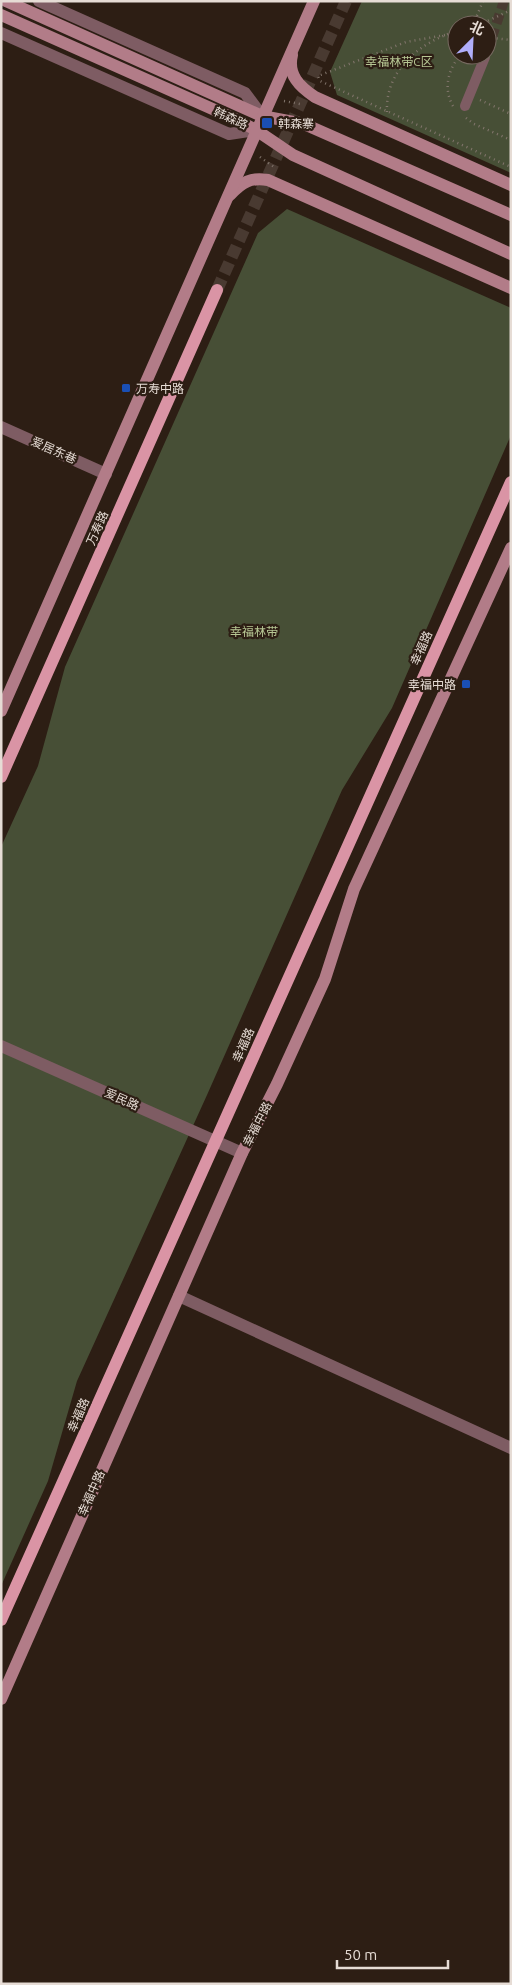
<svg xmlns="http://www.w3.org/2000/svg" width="512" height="1985" font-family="Ubuntu,'Noto Sans SC',sans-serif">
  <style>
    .green { fill: #474f36; fill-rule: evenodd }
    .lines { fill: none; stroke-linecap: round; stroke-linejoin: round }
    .pedestrian-tunnel { stroke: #493a31; stroke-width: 10; stroke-dasharray: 10 5; stroke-linecap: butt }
    .primary-tunnel { stroke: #493a31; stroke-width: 12; stroke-dasharray: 12 6; stroke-linecap: butt }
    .path { stroke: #83766d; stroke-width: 2.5; stroke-dasharray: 1 4; stroke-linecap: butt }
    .pedestrian { stroke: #7e5c63; stroke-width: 10 }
    .minor { stroke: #7e5c63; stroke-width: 12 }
    .tertiary { stroke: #7e5c63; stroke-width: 12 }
    .secondary { stroke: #b27c88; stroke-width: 12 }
    .primary { stroke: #da94a5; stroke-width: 12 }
    .transit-dot { fill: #1a4fb4; stroke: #2d1e14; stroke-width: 2 }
    .labels { text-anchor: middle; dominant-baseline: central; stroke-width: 4.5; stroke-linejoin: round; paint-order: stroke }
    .park-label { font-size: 12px; fill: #b7c794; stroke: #2d1e14 }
    .street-label { font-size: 12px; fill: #e6dcd5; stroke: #2d1e14 }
    .poi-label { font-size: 12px; fill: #e6dcd5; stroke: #2d1e14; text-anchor: start }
  </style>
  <rect width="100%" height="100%" fill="#2d1e14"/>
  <g class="green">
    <path d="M362,1H511V173L337,95L330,72ZM457,25H487V55H457Z"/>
    <path d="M287,209L511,308V435L392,708L342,790L207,1095L77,1381L48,1481L1,1586V847L38,766L65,667L258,233Z"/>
  </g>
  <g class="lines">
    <path class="pedestrian-tunnel" d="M487,52L504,1"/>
    <path class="primary-tunnel" d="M217,290L346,1"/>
    <g class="path">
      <path d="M473,25L483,1"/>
      <path d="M479,25L511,10"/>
      <path d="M445,35L406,42L318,76L320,81L511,167"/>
      <path d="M487,40L493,38L511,40"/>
      <path d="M480,100L511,114"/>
      <path d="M284,101L300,104"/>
      <path d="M453,106C443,89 448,70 460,55"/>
      <path d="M387,112C385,70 420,42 457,31"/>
      <path d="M466,118L474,124L511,140"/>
      <path d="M260,157L274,167"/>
    </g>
    <path class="pedestrian" d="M465,106L485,57"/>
    <g class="minor">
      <path d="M39,1L245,93L262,116"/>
      <path d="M1,33L229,134L256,130"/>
      <path d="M1,427L106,474"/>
      <path d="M179,1296L511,1448"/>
    </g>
    <path class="tertiary" d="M1,1046L242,1153"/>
    <g class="secondary">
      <path d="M6,1L262,116L304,124L511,215"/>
      <path d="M1,15L235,119L256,130L293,155L511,254"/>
      <path d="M292,55C287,75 300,87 315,97L511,185"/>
      <path d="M230,195C242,182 251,177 268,180L511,288"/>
      <path d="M1,711L314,1"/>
      <path d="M1,1699L242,1153L277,1084L325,979L354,889L511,548"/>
    </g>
    <g class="primary">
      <path d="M1,777L217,290"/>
      <path d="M1,1620L511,482"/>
    </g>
  </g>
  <g class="transit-dot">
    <rect x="261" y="117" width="12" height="12" rx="2.5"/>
    <rect x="121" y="383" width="10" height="10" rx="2.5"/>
    <rect x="461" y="679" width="10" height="10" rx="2.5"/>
  </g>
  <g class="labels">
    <g class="park-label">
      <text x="399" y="61">幸福林带C区</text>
      <text x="254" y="631">幸福林带</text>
    </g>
    <g class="street-label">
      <text transform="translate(231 118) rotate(25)">韩森路</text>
      <text transform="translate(54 450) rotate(24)">爱居东巷</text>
      <text transform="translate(97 528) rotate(-66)">万寿路</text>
      <text transform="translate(421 648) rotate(-66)">幸福路</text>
      <text transform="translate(243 1045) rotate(-66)">幸福路</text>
      <text transform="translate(122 1099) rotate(24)">爱民路</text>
      <text transform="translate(257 1124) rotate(-63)">幸福中路</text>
      <text transform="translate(78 1415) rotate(-66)">幸福路</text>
      <text transform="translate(91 1493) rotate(-66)">幸福中路</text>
    </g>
    <g class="poi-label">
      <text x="278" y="123">韩森寨</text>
      <text x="136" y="388">万寿中路</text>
      <text x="456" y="684" text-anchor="end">幸福中路</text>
    </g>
  </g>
  <rect width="512" height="1985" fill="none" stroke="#e6dcd5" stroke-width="5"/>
  <g transform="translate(472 40) rotate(24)"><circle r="24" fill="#2d1e14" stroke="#776a61"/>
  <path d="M0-4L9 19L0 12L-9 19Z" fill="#b0aefa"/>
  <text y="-8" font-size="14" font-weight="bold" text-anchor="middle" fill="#e6dcd5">北</text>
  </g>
  <path d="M337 1960v8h111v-8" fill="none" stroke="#e6dcd5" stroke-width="2.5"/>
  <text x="344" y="1960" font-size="15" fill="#e6dcd5" stroke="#2d1e14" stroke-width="4" paint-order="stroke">50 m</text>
</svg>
